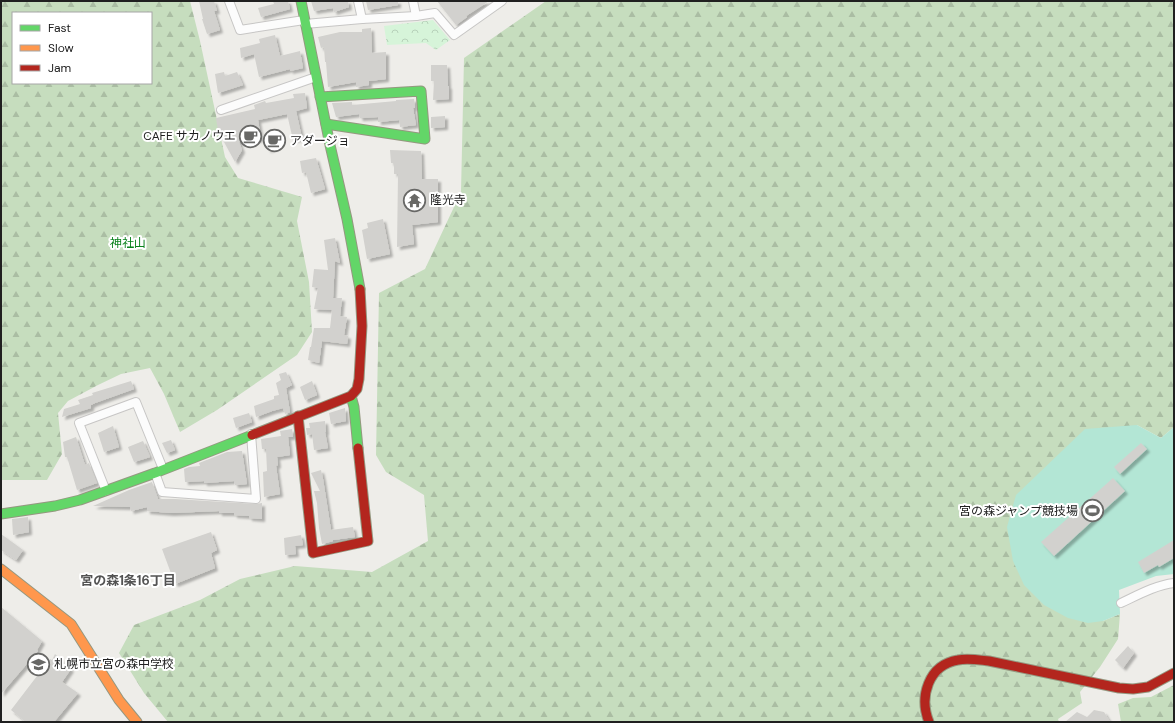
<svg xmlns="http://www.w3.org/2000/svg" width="1175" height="723" font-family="'DM Sans','Noto Sans JP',sans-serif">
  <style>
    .forest { fill: url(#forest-firs); fill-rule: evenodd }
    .park { fill: url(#park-crowns) }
    .pitch { fill: #b3e6d5 }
    .building { fill: #d2d1ce; filter: url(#shadow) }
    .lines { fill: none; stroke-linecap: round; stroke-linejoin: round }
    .street-casing { stroke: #c7c6c5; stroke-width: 10 }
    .fast-casing { stroke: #959880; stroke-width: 11 }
    .slow-casing { stroke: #959880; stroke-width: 11 }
    .jam-casing { stroke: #959880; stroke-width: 11 }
    .street { stroke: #fcfcfc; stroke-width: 8 }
    .fast { stroke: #63d668; stroke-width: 9 }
    .slow { stroke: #ff974d; stroke-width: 9 }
    .jam { stroke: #b3261e; stroke-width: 9 }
    .labels { text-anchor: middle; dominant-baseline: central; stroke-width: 4; stroke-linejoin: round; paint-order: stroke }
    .poi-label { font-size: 12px; fill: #202020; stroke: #fff; text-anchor: start }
    .park-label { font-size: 12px; fill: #0a821d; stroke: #fff }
    .neighbourhood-label { font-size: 13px; font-weight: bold; fill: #535353; stroke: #fff }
  </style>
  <defs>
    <pattern id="forest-firs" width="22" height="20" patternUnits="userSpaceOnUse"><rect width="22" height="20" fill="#c6ddbe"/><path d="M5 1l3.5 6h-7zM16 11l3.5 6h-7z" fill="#aabda3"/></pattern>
    <pattern id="park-crowns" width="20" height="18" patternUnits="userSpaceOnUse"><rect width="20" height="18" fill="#d6f4d9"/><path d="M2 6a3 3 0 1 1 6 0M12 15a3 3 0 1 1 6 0" fill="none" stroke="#b7d1ba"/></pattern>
    <filter id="shadow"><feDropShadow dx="3" dy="3" stdDeviation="1" flood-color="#0004"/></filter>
  </defs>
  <rect width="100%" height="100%" fill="#eeede9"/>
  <g class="forest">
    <path d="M1,1H190L200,41L225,157L238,178L302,197L297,221L309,282L312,332L297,355L217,410L180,432L164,394L150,368L121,374L98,385L68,401L58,413L62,454L47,480H1ZM13,13H151V83H13Z"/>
    <path d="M546,1H1174V427L1161,438L1137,425L1103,621L1120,614L1118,639L1100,667L1080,692L1082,703L1058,719L1059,722H168L144,693L119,653L134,625L200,600L240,579L295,566L372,572L428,541L424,495L386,472L376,455L379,293L425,269L461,192L464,58Z"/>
    <path d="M1174,685V722H1121L1118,704L1133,698L1151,697Z"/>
  </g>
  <path class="park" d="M433,20L450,40L436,50L426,43L387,45L384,26Z"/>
  <path class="pitch" d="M1137,425L1161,438L1174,427V574L1156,576L1119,590L1120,614L1103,621L1088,623L1068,618L1044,605L1024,585L1013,561L1007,527L1016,495L1085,429Z"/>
  <g class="building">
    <path d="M199,1H214L217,11H214L220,30L207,34L202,19H203Z"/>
    <path d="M273,1H288L290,9L261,17L258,8L274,4Z"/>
    <path d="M311,1H348L349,7L334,12L333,8L314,11Z"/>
    <path d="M366,1H398V5L368,10Z"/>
    <path d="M437,1H489L466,16L467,17L456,25Z"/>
    <path d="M371,28L372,53L386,52V79L369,81V85L356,87V82L328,87L326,62H325L324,47L321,48L318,37L340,32H362V29Z"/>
    <path d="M275,35L280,56L300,51L303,68L290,71V69L259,77L254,54L241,58L240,48L260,43L259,39Z"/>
    <path d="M431,65H447L448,86H449V99L433,100L434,81H431Z"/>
    <path d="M224,72L225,76L237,72L243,85L218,93L215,74Z"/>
    <path d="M305,93L307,108L296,111L302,138L293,140L287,114L258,120L261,139L239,142L242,150L235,162L218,131L216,118L255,109L254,105L265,101L266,103L294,98L293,94Z"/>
    <path d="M414,99L415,108H413L416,125L400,127L399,120L378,122V117L360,118L359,114L336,117L332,103L352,102V105L396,101V100Z"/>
    <path d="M445,116V127L431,128V117Z"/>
    <path d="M274,132L277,146L268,150L265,134Z"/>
    <path d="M390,150L421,151L422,179H438V222L412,225L414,244L397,247L398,174H394V163H391Z"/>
    <path d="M316,158L325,189L311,193L306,172L302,173L300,161Z"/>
    <path d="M383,219L390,254L367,259L362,230L368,228L367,223Z"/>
    <path d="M335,238L340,263L335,261L333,298H342L340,316L347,317L344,335L348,336L347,344L322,341L319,363L308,360L310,347H311L314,328H330L332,310L314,309L318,288L312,287L314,269L328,270L324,240Z"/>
    <path d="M286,372L292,385L286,388L290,412L285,414L283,408L272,411L256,417L254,406L274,399V396L279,395L276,383L281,380L279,374Z"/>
    <path d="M131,381L134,389L95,403L91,405V408L62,417L64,409L80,404L78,400L93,395L92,393Z"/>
    <path d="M312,381L317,395L305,400L300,387Z"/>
    <path d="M345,408L346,421L331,424L329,413Z"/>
    <path d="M249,413L252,422L236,428L233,418Z"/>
    <path d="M325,421L326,432H325L328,448L314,450L312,434L307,435L306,428H310L309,423Z"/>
    <path d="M113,426L119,447L104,452L98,433Z"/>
    <path d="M292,429L293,437H288L290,455L277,457L278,465L276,466L280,494L264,497L263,472L267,471L266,449H262L261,439L281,436L280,431Z"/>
    <path d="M76,437L85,465L89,463L97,483L77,490L67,457H65L63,442Z"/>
    <path d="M171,440L175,450L167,453L162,443Z"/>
    <path d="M143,441L150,457L134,462L128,447Z"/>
    <path d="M1141,443L1147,449L1120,474L1114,467Z"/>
    <path d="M242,451L247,484L235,485L234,481L204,483V481L185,482L184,469L189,467L200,466L199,463L227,452Z"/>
    <path d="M321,470L323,479L331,530L353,527L355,537L333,540V541L322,544L319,528L317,503L314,491H320L311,473Z"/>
    <path d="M1113,478L1125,491L1054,556L1041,542Z"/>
    <path d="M152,482L158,499H175L256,504L262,503V519L249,518V516L234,515V513H219V511L171,513L147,511V507L131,511L130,507L93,506L129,490Z"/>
    <path d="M28,517L29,532L13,535L12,519Z"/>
    <path d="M211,532L217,550L211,553L215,568L175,584L162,549Z"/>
    <path d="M1,534L23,550L16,560L1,550Z"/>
    <path d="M301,535L303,545L295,546L296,554L285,555L284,538Z"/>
    <path d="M1174,540V558L1159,567L1158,565L1144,573L1138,562Z"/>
    <path d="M1,607L42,641L37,650L38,651L1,694Z"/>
    <path d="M1128,646L1134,653L1123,668L1115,660Z"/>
    <path d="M55,654L71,669L62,682L78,693L54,722H26L11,710L50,659L52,660Z"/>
    <path d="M1094,710L1104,712L1110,722H1065L1077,712L1087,717Z"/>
  </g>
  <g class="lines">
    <defs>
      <g id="street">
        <path d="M229,1L240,30L304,20"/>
        <path d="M358,1L362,19"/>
        <path d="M413,1L416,16"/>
        <path d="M305,24L362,19L416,16L435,13L454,35L502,1"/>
        <path d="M221,110L316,77"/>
        <path d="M155,473L162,492L256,499L251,434"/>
        <path d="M106,491L79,423L136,402L163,469"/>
        <path d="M1121,603C1138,595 1156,585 1174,583"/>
      </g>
      <g id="fast">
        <path d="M301,1L330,145L347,219L360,289"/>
        <path d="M320,97L421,91L425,139L326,124"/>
        <path d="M351,396L354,407L358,448"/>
        <path d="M1,514L55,506L80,500L155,473L252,435"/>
      </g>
      <path id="slow" d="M1,569L71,624L119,700L137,722"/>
      <g id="jam">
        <path d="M298,416L313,553L368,541L358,448"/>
        <path d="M252,435L351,396L357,389L359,379L362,326L360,289"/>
        <path d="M929,722C919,697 928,665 958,660C968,658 979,660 989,661L1119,688L1133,689L1148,687L1174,673"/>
      </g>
    </defs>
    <use href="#street" class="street-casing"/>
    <use href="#fast" class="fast-casing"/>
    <use href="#slow" class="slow-casing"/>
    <use href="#jam" class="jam-casing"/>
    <use href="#street" class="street"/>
    <use href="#fast" class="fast"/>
    <use href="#slow" class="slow"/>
    <use href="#jam" class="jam"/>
  </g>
  <defs>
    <symbol id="cafe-ring" viewBox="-11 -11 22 22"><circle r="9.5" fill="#fff" stroke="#686866" stroke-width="1.5"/><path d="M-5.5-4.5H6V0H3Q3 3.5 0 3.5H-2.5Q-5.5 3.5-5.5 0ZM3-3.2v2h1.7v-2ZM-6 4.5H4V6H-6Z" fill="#686866"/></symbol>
    <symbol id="temple-ring" viewBox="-11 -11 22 22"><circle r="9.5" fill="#fff" stroke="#686866" stroke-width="1.5"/><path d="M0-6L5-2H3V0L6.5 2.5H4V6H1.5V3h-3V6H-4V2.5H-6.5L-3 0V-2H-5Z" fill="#686866"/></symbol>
    <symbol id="stadium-ring" viewBox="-11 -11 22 22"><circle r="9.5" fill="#fff" stroke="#686866" stroke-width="1.5"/><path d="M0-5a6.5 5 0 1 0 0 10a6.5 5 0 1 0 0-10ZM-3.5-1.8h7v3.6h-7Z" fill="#686866"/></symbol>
    <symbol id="school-ring" viewBox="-11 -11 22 22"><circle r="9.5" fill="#fff" stroke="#686866" stroke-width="1.5"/><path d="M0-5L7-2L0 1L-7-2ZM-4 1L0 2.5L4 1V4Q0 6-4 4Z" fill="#686866"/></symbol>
  </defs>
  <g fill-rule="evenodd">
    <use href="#cafe-ring" x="238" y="124" width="25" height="25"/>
    <use href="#cafe-ring" x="262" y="128" width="25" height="25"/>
    <use href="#temple-ring" x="402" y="188" width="25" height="25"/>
    <use href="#stadium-ring" x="1080" y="498" width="25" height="25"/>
    <use href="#school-ring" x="26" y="652" width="25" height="25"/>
  </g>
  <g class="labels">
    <g class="poi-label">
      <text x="236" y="136" text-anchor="end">CAFE サカノウエ</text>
      <text x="290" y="141">アダージョ</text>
      <text x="430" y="200">隆光寺</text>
      <text x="1078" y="511" text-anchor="end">宮の森ジャンプ競技場</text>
      <text x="54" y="664">札幌市立宮の森中学校</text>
    </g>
    <g class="park-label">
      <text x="128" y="243">神社山</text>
    </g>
    <g class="neighbourhood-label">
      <text x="128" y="580">宮の森1条16丁目</text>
    </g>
  </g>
  <rect width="1175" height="723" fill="none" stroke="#202020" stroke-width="4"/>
  <rect x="12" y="12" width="140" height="72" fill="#ffffff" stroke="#a6a6a6"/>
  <rect x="20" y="25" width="20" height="6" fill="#63d668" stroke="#a6a6a6"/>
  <text x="48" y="32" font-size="12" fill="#202020">Fast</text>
  <rect x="20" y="45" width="20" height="6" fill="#ff974d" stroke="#a6a6a6"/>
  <text x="48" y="52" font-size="12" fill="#202020">Slow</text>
  <rect x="20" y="65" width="20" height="6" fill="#b3261e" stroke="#a6a6a6"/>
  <text x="48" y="72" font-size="12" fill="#202020">Jam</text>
</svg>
